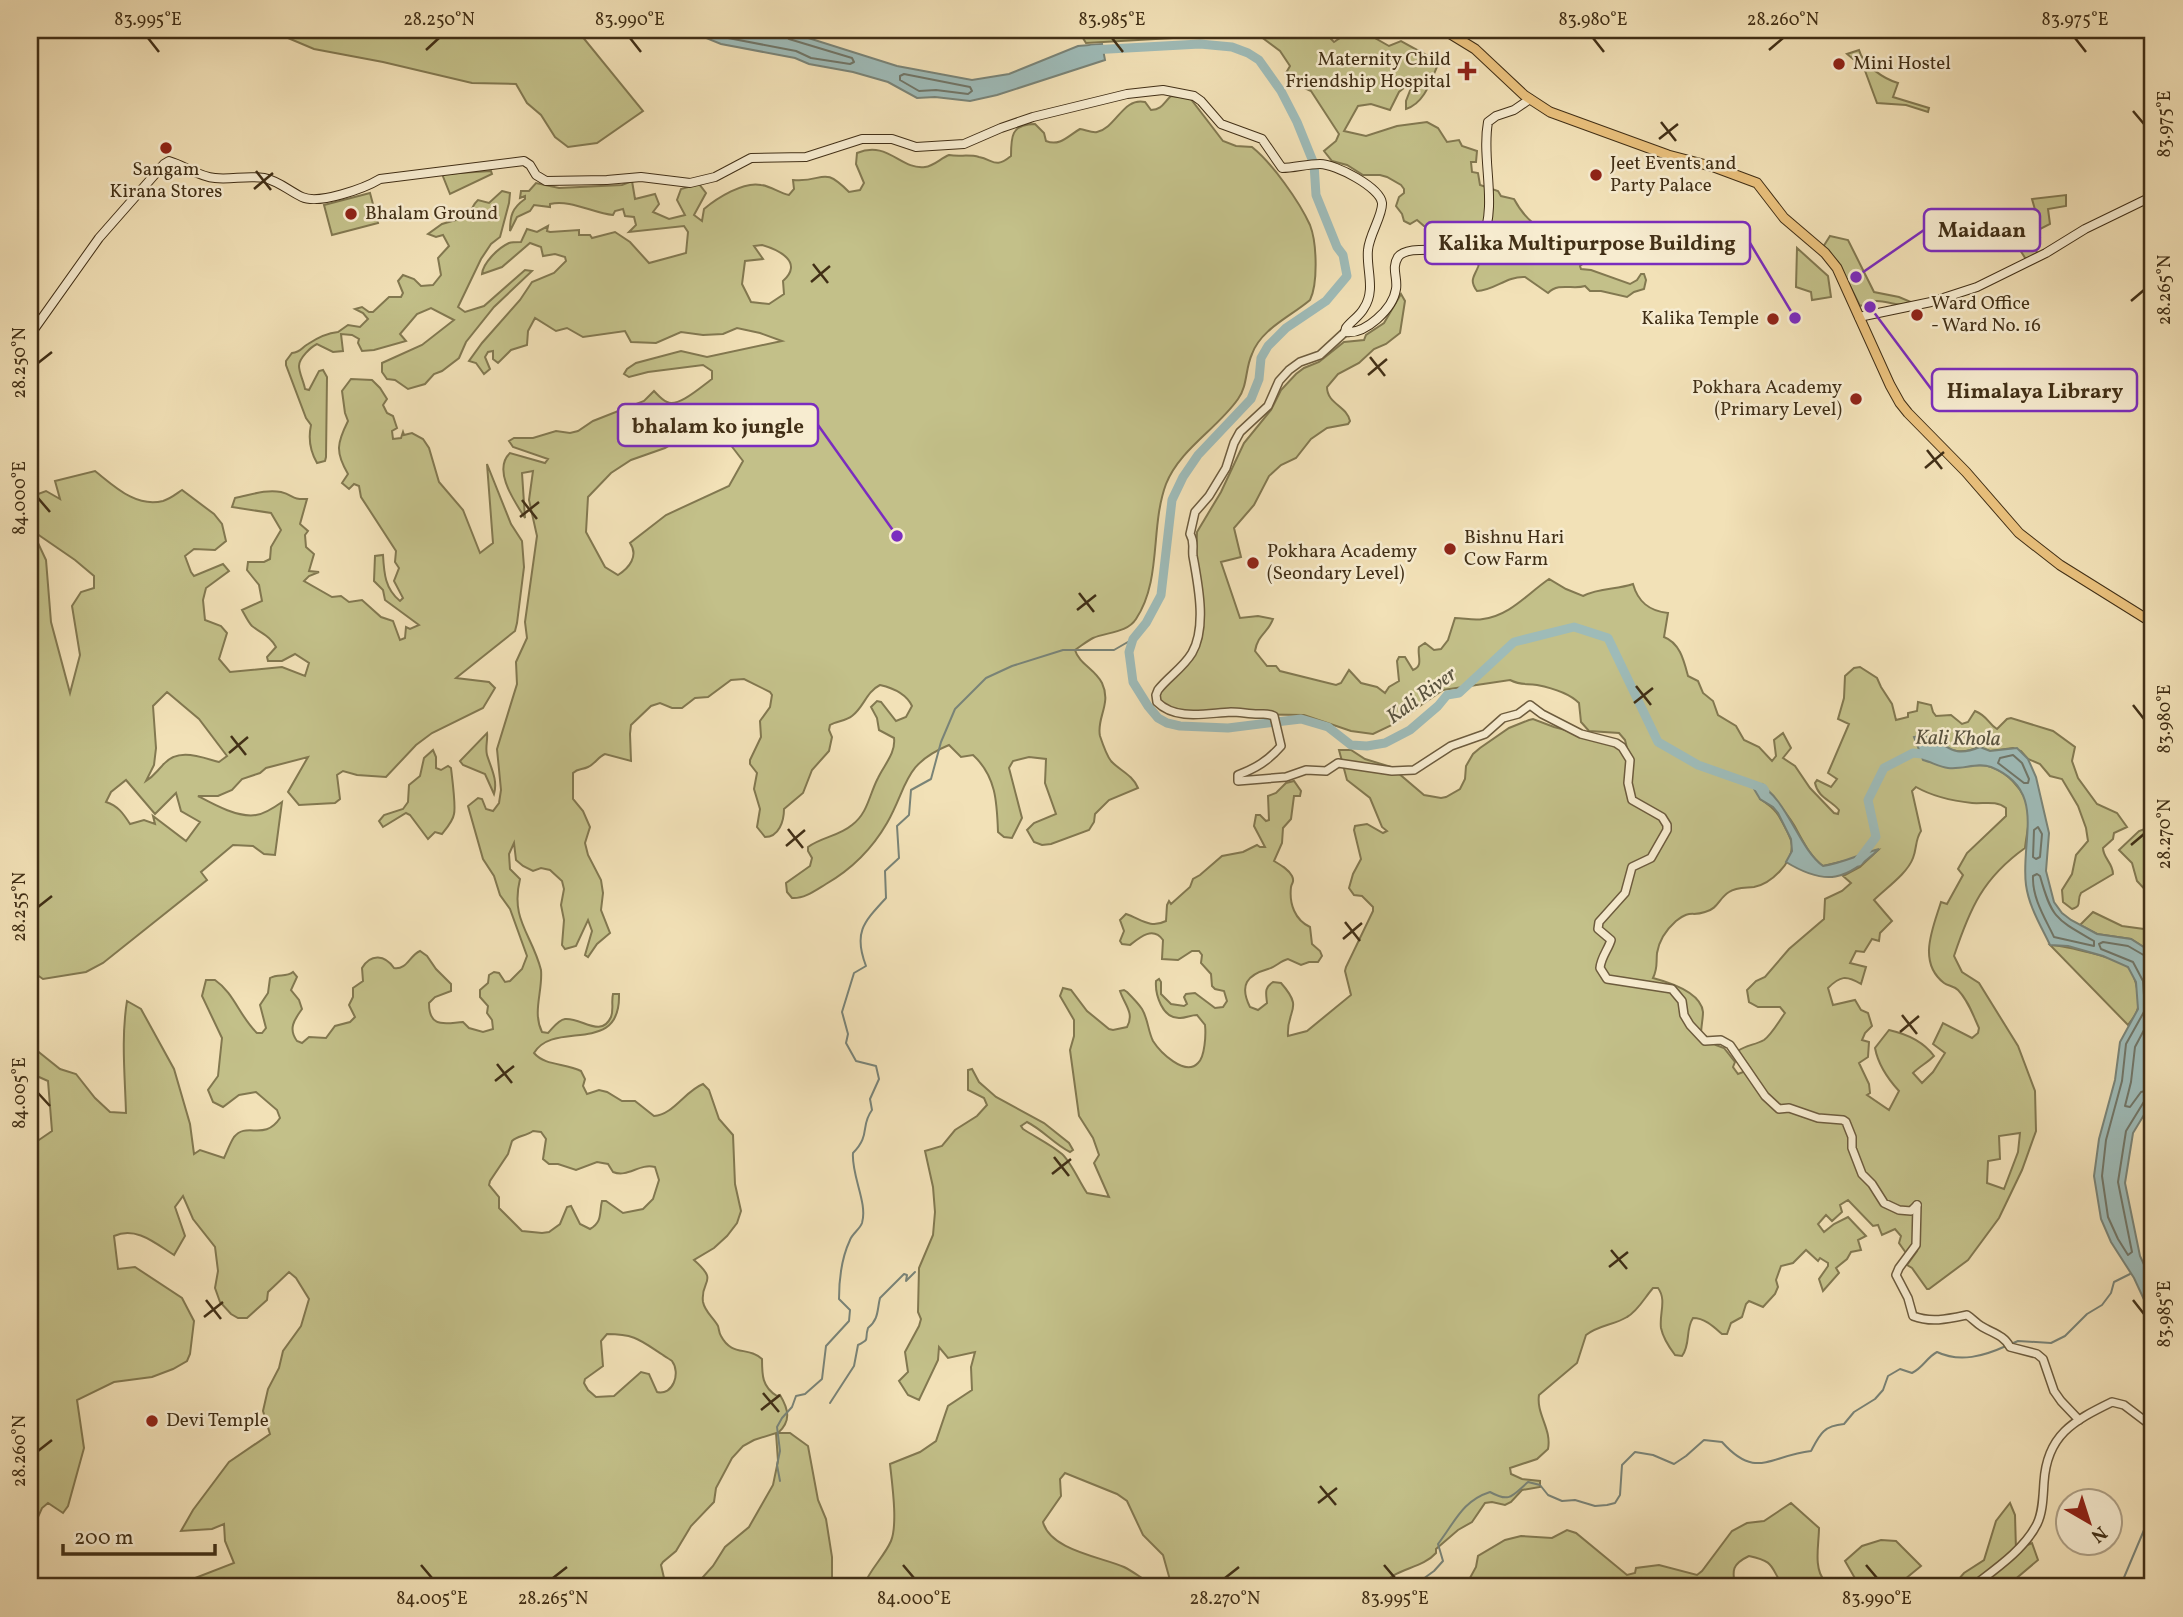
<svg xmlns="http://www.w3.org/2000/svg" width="2183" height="1617" font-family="Vollkorn,serif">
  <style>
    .green { fill: #c3c089; stroke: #827850; stroke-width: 2; fill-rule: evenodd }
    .water { fill: #9ebbb8; stroke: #798377; stroke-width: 2 }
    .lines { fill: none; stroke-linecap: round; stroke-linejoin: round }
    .shore { stroke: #707567; stroke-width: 2 }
    .stream { stroke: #798377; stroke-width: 2 }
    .river { stroke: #9ebbb8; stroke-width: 9 }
    .tertiary-casing { stroke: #6d5c3e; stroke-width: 10 }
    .secondary-casing { stroke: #412f16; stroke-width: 10 }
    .primary-casing { stroke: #412f16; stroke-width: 11 }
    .tertiary { stroke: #f7ecd0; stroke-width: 7 }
    .secondary { stroke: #f7ecd0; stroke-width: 8 }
    .primary { stroke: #e9c07c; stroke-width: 9 }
    .ticks { fill: none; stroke: #412f16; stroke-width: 2.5 }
    .poi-dot { fill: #8f2418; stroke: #f7ecd0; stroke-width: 2.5 }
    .labels { text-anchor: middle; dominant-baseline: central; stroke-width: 5; stroke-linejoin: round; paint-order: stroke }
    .poi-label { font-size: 19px; fill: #412f16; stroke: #f7ecd0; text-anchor: start }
    .water-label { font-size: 21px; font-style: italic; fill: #58523e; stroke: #f7ecd0 }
    .leader { fill: none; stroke: #7b2cbf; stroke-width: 2.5 }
    .callout-dot { fill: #7b2cbf; stroke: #f7ecd0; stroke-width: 2.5 }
    .callout { fill: #f7ecd0; stroke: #7b2cbf; stroke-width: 2.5 }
    .callout-label { font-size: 21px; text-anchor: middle; font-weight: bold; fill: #412f16 }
    .neatline { fill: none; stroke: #412f16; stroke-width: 2.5 }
    .ticks-label { font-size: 18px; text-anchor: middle; fill: #412f16 }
  </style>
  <rect width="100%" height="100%" fill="#f2e1b7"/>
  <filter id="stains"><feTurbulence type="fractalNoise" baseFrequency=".00286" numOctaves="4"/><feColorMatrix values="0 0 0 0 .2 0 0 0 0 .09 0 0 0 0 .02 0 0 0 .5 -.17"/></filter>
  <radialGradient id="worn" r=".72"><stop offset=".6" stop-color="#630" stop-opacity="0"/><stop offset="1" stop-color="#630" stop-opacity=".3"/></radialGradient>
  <g class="green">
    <path d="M256,30H577L643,111L597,143L568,147L555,137L541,115L527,103L516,84L472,83L383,62L314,49L288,38Z"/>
    <path d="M1078,30H1185L1173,38L1086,43Z"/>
    <path d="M1252,30H1329L1331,39L1334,42L1340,38V30H1370L1368,34L1389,46L1401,41L1439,62C1431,80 1425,103 1406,109V101L1411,88L1405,87L1399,92L1390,110L1371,104L1358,106L1344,131L1366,136L1397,126L1427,122L1438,128L1447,142L1459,140L1462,146L1477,151L1476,162H1471L1472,172L1478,173L1480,185L1498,191L1501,196L1514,199C1521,212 1532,225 1546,231C1567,241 1580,227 1589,259L1580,266L1581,269L1591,270L1630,284L1637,280L1641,274H1644L1646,280L1644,289L1634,292L1627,297L1601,291H1590L1585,286C1573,290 1559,282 1548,293L1525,277C1506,276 1494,291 1477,291C1469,280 1474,277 1478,267C1480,261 1481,254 1482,247L1493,240L1490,233L1485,230L1472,235L1461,231C1443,245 1453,240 1433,236L1430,227L1424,226L1417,220L1410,224L1404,221L1402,214L1396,206L1399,197L1404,193V189L1401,185L1387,177L1380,175H1363L1347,165L1332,161L1324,151L1336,141L1339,134L1311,91L1287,80L1286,73L1290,66L1280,51Z"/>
    <path d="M1859,50C1863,65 1884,79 1898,83L1893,97L1929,108L1928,112L1906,105L1877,103L1864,68L1847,54Z"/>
    <path d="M1171,96L1190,98L1223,141L1236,146L1252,147C1272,163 1299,201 1310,225C1317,243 1318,284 1310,300C1290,317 1261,329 1252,354C1245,369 1248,385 1238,399C1217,429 1180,449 1166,484C1150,527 1162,580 1136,619C1127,633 1107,632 1093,638C1087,641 1081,646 1075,650C1079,664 1095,669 1102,683C1112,704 1096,718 1100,736C1102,742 1107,756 1111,761C1120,771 1132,774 1138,788L1109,800L1095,814L1094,822L1089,830L1051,844L1042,845L1034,842L1027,830L1034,823L1056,814L1045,783L1046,759L1029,757L1013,761L1009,768L1022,818L1012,838L1004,837L998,832C997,802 996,776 973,755L961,757L949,745C903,764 908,786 887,823C872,849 852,869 826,884C816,890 804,899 792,898L787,892L786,883L810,866L812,858L808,851V847C822,837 839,836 852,825C868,813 869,795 878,778C884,765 896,753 894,738L879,730L877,718L871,707L877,701L881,702L896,721L906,717L912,706C906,693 893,688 880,685C866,692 864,707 852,716C846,721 837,721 830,725L829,730L832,737L829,751L812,770L803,793L784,809C784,821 779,837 765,837L757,827L760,809L754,789L757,773L750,764V760L761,737L760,721L770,707L772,695L770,692L744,679L731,680L708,697L695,698L682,708H672L660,703L651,706L631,725L630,734L631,761L605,754C598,757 595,764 588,767C582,770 578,768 573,773V799L583,811L590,827L585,843L588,855L601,880L603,893L601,910L610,933L597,944L588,957L585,955L592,931L588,920L576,946L565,949L562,945L564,920L561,905L564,889L562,881L550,870L541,868L533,871L523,866L516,860L514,843L509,854L510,869L520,879C510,920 532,934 541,970C543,991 532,1012 542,1032L548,1033C553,1028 558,1020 565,1019C581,1017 601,1039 611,1017C614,1009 611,1002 613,994H619C621,1057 554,1019 534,1053C545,1066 566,1063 581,1071L585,1079L583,1086L587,1094L599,1090L607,1092L622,1101H635L654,1116C673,1115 685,1091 703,1084L709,1090L719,1119L733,1135L735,1184L741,1211L737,1223L727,1236L714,1248L694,1260C720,1283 700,1279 703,1302C705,1312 713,1317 718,1326C719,1329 719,1333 721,1336C732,1357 748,1346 762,1359C762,1375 762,1387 777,1396L780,1395C789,1410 791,1421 778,1433H790L808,1446L818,1500L826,1519L832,1557V1587H694L713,1566L725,1547L749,1527L773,1485L778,1461L776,1433L754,1440L743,1446L732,1458L716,1488L714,1502L691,1526L676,1551L663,1562L661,1565L664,1578L661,1587H172L234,1563L225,1541L224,1524L212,1529L181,1531L193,1510L229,1462L270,1434L263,1411L268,1389L279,1368L283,1351L301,1326L309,1299L296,1278L289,1272L268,1292L267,1300L247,1318H238L231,1314L220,1302L215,1288L218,1271L215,1247L193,1219L183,1196L175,1207L185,1236L174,1255C155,1243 136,1226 114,1236L118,1269L135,1267L182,1298L194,1321L190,1354L187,1361L173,1369L152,1377L114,1382L77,1400L84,1448L68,1506L63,1513L48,1503L42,1508L30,1535V1140L36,1142L52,1131L48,1081L30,1073V1045L60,1069L76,1074L95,1098L110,1112L126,1113C125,1076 121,1038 127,1001L141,1009L174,1069L190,1124L194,1154L200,1150L224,1158C227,1152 230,1143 234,1137C247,1121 264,1142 280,1118L277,1110L256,1092L239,1095L223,1107L213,1102L208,1090L218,1076L222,1038L202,996L206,980H215C234,993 240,1017 257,1033H262L266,1028L260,1005L268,993L270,978C278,973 286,978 293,972L297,977L291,990L299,1000L302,1009C294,1020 288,1029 297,1041L302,1043L309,1037L326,1038L335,1026L350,1022L355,1017L349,1005L353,997V988L363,981L362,968C371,953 385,955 394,968C407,970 409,956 420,951L427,956L436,969L451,984V991L435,997L429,1003C429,1029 445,1023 463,1022L469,1028L483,1032L493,1029L492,1020L487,1013L488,1006L480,997V990L488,983L489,975L494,972L499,973L505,982L510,981L522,969L527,956L510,909L500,895L494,876L483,859L468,806L478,798L482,799L486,809L493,811L499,803L501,790L497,749L517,684L516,662L527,638L525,622L537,536L529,500L533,471L522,473L525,518C515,502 492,470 510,453L545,463L548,459L513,447L509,441L514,438H533L556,431L570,433L578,431L593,421L644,401L654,391C658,395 662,400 667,402C678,408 702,386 712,379V371L703,365L648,372L629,377L624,374L627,369L636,363L681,351L707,357L782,341L760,333L737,328L723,334L703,335L681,332L656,343L631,342L625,331L583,337L567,328L556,331L535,318L528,331L527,345L511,350L498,363L493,359V351L488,352L485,357L490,369L484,374L476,363L469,361L482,343L520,300L532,282L554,273L566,261L565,257L555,254L543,256L541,247L530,243L502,267L482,274C483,263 498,248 509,243C512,242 517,242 521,242L527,229L537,232L548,226L547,231L550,232L579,230V235H590L592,238L615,232L630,242L649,263L686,253L688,232L684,226L629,232L636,225L634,217L625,216L623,209L615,211L613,215C593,213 570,199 550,204V207L534,205L530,211L517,217L510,231C510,216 512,208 525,199V196L520,198L521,191H529L536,183L559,188L622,185L632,181L635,199L655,194L659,204L653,212L669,219L685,215L677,200L681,189L699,184L706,193L694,215L702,221L704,209C717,198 744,181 761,185C771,186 779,193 789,195L794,189L793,180C825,183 821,164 849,192L860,190L864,183L856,164L857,153C888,140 900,170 925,167C934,166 941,158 949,155C959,157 969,154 979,157C994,160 995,169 1011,156C1011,137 1011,124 1035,124L1044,133L1046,141C1060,147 1069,135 1080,129C1086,130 1092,133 1097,132C1116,128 1123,97 1145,102L1151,110C1163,109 1163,103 1171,96ZM762,245C779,250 804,262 783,281L784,294L769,304L751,302L742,284L745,261L763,259L754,246ZM713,430L723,435L743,461L729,486L666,515L630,543C639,556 629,568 618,575L605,567L586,532L588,497L611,473L631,460L665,448L679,440ZM533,1131L541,1132L546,1139L543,1159L549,1164H558L576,1170L597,1162L608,1164L613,1172C628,1178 639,1163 655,1167L659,1180L653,1199L643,1209L623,1213L606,1201H602C599,1212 603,1222 590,1229L580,1224L571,1206L567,1207L560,1224L549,1232L542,1233L522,1231L499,1208V1197L489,1185L490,1181L508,1154L512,1141C517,1136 526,1136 533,1131ZM607,1334C635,1334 640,1340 663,1355C664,1356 671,1360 672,1361C681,1373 673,1396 657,1392L649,1374L641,1372L614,1396L596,1397L588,1390L584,1383L585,1379L603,1366L601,1341Z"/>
    <path d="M491,171L492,174L450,194L442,174Z"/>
    <path d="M502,191L510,193L509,203L500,237L491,244L481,259L458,307L465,312L484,306L525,270L532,271L494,307L466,342L459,358L442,371L434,374L425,384L408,389L395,380L387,379L382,372V363L422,345L454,320L431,308L417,314L400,334L406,341L374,350L362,351L358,343L359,339L352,335L341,334L343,351L333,352L317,344C311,347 299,358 299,366C299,373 304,382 305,389L309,390L319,371L323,370L327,377L326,457L325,461L317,463C310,451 308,439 311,425L306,418L286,365V361L292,353C301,352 301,348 308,344C317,338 328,333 338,332L348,325L360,327L368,319L363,313L355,309L362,307L369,312H373L389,297H401L403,293L398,281L403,275L414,279L421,286L433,285L441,275L438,258L449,246L443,235L436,237L428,234L442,224L466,217C472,212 471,206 478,200L489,203Z"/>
    <path d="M370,193L378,223L332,235L324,205Z"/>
    <path d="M2066,195V206L2048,209L2050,224L2038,230L2040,237L2033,240L2038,256L2027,261L2015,242L2008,221L2012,220L2019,239L2024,237L2020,218L2036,213L2032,199Z"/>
    <path d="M1830,236L1848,240L1874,292L1899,297L1911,302C1899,308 1889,301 1877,301C1871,301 1866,304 1860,306L1838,262L1823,247Z"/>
    <path d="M1797,248L1828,276L1831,297L1812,300L1811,292L1796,287Z"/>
    <path d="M1401,294L1405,301L1400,333L1386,344L1374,349L1359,363L1338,374L1327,387C1327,404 1347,406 1350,421L1348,424L1327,428L1311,439L1296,458L1281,465L1269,476L1254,505L1234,528L1241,557L1221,562L1240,618L1258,616L1273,619C1268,633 1258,634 1255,651L1267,666H1276L1280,671L1336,685L1341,683L1349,670L1361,683L1377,687L1385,693L1389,687L1399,681L1397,661L1399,657H1405L1413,670C1424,666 1417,656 1419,647L1425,643L1434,650L1441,649L1448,640L1455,618C1464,618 1474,621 1483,619C1511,615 1527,594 1549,579L1566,589L1583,596C1600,587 1616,590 1633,584C1638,602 1649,611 1668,613L1664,637C1680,643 1684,661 1688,676L1698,681L1703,693L1713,701L1718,715L1736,726L1744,740L1759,747L1772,761L1776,756L1774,740L1783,733L1791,748L1783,758L1795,766L1810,788L1834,813L1838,814L1839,810C1831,800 1818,798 1815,783L1817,780L1831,787L1837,779L1828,773L1849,724L1838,719L1844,698L1845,676L1854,668L1860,667L1877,678L1881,687L1892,704L1896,720L1908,717V713L1917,711L1918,702L1931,705L1933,712L1936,716L1951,715L1962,724L1968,722L1975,711C1988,716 1988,724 1997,729L2007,719L2011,718L2053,731L2075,747L2072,761L2078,778L2097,804L2117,813L2127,827L2114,833L2113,839L2103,848C2103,858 2113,863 2113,874L2081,893C2076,901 2083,906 2072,909L2063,902L2062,890L2072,874L2076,855L2088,841L2086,828L2078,806L2062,779L2050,776L2040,764L2028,759L2021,751L2013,748L1990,751L1979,747C1963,754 1950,753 1936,740V763C1951,769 1963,765 1979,765C2003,765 2028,791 2029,815C2029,826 2026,837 2025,848C1983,878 1970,908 1954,956L1962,972L1979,983L2018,1046L2035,1091L2036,1131L2022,1170L1999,1218L1968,1260L1929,1289H1927L1912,1268L1907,1265L1917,1251L1919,1242L1913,1245L1906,1253L1899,1243L1901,1236L1895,1229L1882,1235L1878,1225L1873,1226L1848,1200L1840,1205L1842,1212L1832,1221L1826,1215L1818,1224L1824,1232L1834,1224L1848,1217L1866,1236L1858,1240L1861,1250L1851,1252L1847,1259L1836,1268L1839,1273L1823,1291L1819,1279L1828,1266V1263L1820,1258L1818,1261L1806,1250L1793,1263L1781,1266L1776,1280L1778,1287L1775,1294L1763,1307L1749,1301L1746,1304L1742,1317L1731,1323L1727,1334H1722C1714,1327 1705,1318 1693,1318C1685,1330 1691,1344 1682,1356L1675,1355C1669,1347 1663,1338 1661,1328C1659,1314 1667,1300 1658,1288H1653C1645,1297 1638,1311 1627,1317C1614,1325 1599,1325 1586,1335L1577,1363L1539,1395C1536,1414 1552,1429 1548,1449L1537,1459L1510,1468L1511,1474L1522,1479L1540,1481V1487L1522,1490L1511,1502L1505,1505L1492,1502L1485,1503L1472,1522L1458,1530L1436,1549V1553C1421,1570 1391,1568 1383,1587H1165L1170,1580L1163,1555L1143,1535L1127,1501L1117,1494L1065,1473L1060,1479L1061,1496L1043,1522C1050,1550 1101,1557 1124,1567C1136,1573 1146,1582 1158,1587H863C870,1569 884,1557 891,1541C898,1524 892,1483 890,1464L920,1452L936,1441L948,1406L972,1390L971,1367L975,1352L948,1358L939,1347L938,1360L919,1400L908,1395L899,1381L908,1372L905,1352L919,1326L921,1319L918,1312L919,1268L933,1235L935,1212L933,1187L925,1151L942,1146L955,1130L977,1116L987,1105L984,1098L968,1090V1070L972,1069L979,1082L996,1097L1044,1123L1069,1143L1073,1150L1070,1152C1054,1144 1043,1130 1027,1122L1021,1126L1023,1129C1037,1138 1050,1144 1062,1154C1071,1162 1080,1183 1087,1193L1109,1197L1094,1163L1099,1155L1093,1138L1079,1116L1070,1050L1074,1036V1020L1060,996L1063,988L1071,990L1087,1011L1109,1029L1113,1030L1127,1027C1135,1013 1124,1004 1120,991L1124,990L1127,992C1132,997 1138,1003 1142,1009C1148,1019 1148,1031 1153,1041C1160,1052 1185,1077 1198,1063C1205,1057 1206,1034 1205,1025L1197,1015C1191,1015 1186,1018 1180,1018C1162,1019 1155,994 1156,981L1159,979L1161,982V994L1171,1004L1184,1006L1187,1004L1184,997L1186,994L1195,993L1215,1008L1223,1007L1227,1001L1224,991L1215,989L1212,986L1211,974L1201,963L1202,955L1199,951H1192L1178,960L1162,959L1163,940C1153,926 1140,937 1130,945L1122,944L1120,941L1124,931L1120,920L1126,914C1141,919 1150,929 1166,921L1167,905L1169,901L1171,904L1190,887L1193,879L1200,875L1222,856L1243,852L1257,845L1260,847H1265L1254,826L1256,815H1260L1266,821L1269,820L1268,796L1276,793L1286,783L1294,781L1301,791L1300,796H1294L1291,819L1283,828L1282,843L1274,861C1281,865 1288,869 1292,876C1295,882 1292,882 1291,887C1289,904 1295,920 1310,927L1312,944L1320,951L1322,956L1318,962H1309L1301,965L1288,959C1280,961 1276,967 1268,969C1247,975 1239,985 1250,1007L1258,1010L1267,1003C1266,993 1264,988 1273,982L1281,983C1305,1010 1286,1009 1288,1036L1307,1031L1351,995L1345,971L1346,967L1373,911V907L1362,896L1354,895L1349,888L1353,874L1361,859L1354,830L1355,826L1367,824L1383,833L1387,831L1382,827L1370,798L1347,780L1339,750H1351L1365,759L1391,767L1424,795L1441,798L1446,797L1460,789L1465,779L1466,766L1473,754L1480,748L1509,728L1529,720L1533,719L1554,727L1612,742L1623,750L1627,748L1625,740L1619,733L1589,731L1581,722L1579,703C1569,693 1552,688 1537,685C1526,683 1522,686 1510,680L1443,690L1394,724L1373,734L1351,731L1304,715L1191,713L1175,709L1160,703L1158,695L1201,640L1202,632L1196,562L1197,532L1221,492L1244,443L1271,410L1281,390L1296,374L1304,368L1319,362L1344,342L1364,340L1366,335L1384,323ZM1763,785C1774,798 1785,811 1794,825C1802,839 1810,857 1823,866L1853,859L1861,854L1878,850L1860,867L1843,876L1851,883L1842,891L1825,899L1824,919L1789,949L1765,977L1756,981L1747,990L1749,1002L1758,1007H1780L1785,1013C1779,1021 1772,1034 1764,1040C1755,1045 1746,1045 1738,1051L1751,1069L1738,1074L1733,1067L1735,1062L1724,1048L1716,1045L1701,1035C1701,1027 1703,1019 1703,1012C1701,992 1668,982 1653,978C1658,968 1656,963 1657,953C1659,941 1667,929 1676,921C1691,909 1691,917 1705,912C1718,909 1719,898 1729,892C1736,887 1746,888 1754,887C1771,884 1792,863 1792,846C1792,839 1789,836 1787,831C1779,815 1776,809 1760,799ZM1916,787C1932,796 1953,801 1972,803C1984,804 1996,800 2006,808V816L1967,853L1958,869L1963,875L1947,904L1941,902C1933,928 1917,962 1944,983C1948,986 1954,986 1958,990C1968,1000 1973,1015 1979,1028L1978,1033L1972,1038L1943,1023L1933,1044L1945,1053L1933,1072L1922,1083L1913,1073C1920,1066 1927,1063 1934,1056C1923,1041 1907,1034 1889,1030L1875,1048C1878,1064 1888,1079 1899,1091L1889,1110L1867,1095L1870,1093L1869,1084L1859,1063L1868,1057L1869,1042L1862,1040L1865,1033L1872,1026L1868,1013L1861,1010L1855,1000L1833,1005L1828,988C1840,976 1846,975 1861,984L1866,967L1850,963L1856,951L1864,952L1872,939L1879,941L1880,933L1892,921L1874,900C1886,888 1907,874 1913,858C1917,848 1915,840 1921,831L1912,791ZM2020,1133L2018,1152L2004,1189L1987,1183L1988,1161L2000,1159L1999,1136Z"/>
    <path d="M351,379L372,380L380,388L387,399L383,405L387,413L393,416L397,428L392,431L393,439L401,438L403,432L404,435L412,433L423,439L429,448L439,482L463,510L480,553L493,543L487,464L511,524L522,541L524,567L517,623L515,631L456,678L489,682L495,688L483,708L432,733L416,745L386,777L357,775L343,771L337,775L340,799L335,803L299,805L288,792L308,757L266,768L260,773L242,779L232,790L218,796H198C213,804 238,818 256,815C265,814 275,807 282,802L275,855L264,854L253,846L233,845L201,872L207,880L103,963L86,972L43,979L30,970V538L38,543L46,560L51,622L70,693L80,655L72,606L81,592L94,588V576L75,560L30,529V497L46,491L60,499L55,481L95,471C114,486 136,508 163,501C170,499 176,494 182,490L214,514L222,524L226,541L215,550L194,549L185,556L191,572L194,576L223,564L229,571L206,588L203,600L205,620L221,626L227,633L219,659L230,672L282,667L305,676L309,663L295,654L282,661H268L267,657L276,647C270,636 262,634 252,626C248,622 245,615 242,610L262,601L259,585L247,570L248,562H264L270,559L271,547L281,530L271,513L232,507L235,498C250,495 266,489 281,492C294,495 291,500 307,499L300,524L308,531L305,535L306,547L314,554L309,571L319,572L309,576L304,581L332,597L341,596L349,602L362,600L381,617L393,621L400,640L405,638L406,627L410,629L419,625L385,600L383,590L374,581L375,556L383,555C384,573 385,589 400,601L403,598L394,581L399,568L395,562L396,551L361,497L359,486L354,484L349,489L342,483L348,474C335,452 337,443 348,421L345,413L342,391ZM167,692L199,719L227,756L219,762C200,757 177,747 162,766C156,772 154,776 146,781L154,765L156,748L153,706ZM126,780L155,814L176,793L181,811L200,822L186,841L153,816L155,824L144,820L130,824C123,813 118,806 106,802L111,792Z"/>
    <path d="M487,733C488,739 485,748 487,755C491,768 498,780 494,794L485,774L463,765L460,761Z"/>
    <path d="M433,750L436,757V768L441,770L448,766L451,768C452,777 456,806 454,814C453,821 446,829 442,834L435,832L428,839L410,815L406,813L383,827L379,821L384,815L403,809L408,802L409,785L420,776L424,758Z"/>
    <path d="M2153,826V894L2151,896L2137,881L2132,863L2119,850L2139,831Z"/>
    <path d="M2093,912L2122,926L2144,929L2153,935V953L2131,939L2097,934L2080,925Z"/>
    <path d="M2050,945C2065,946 2120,958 2129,968C2136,976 2141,1002 2137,1011C2136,1015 2131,1021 2128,1025Z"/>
    <path d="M1791,1503L1819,1528C1819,1544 1813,1569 1825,1581L1837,1579L1845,1584V1587H1784C1769,1567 1777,1562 1749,1556C1732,1564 1732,1570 1735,1587H1465L1476,1567L1478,1556L1505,1540L1521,1536L1552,1538L1567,1530L1576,1533L1627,1575L1635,1573L1636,1568L1659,1565L1697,1575L1702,1571L1732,1531L1747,1523L1764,1521Z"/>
    <path d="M2010,1503L2015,1515L2016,1550L2032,1543L2038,1560L2006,1587H1952L1964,1573L1984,1560L1996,1521Z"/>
    <path d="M1881,1540L1896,1541L1921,1566L1899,1584L1896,1582L1888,1587H1872L1869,1583L1860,1587L1845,1561L1862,1546Z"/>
  </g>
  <g class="water">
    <path d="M694,30H783L897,66L972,80L1009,74L1078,46L1102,44L1105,60L997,95L970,101L935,97L917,98L888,82L853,72L809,64L795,58L721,44L701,36Z"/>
    <path d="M1920,736C1948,738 1946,761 1980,747L1990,751L2017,748L2028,759L2036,777L2049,833L2046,871L2054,902L2062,913L2071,920L2097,934L2131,939L2153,953V1100L2133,1133L2125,1183L2140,1256L2153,1284V1319L2134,1278L2111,1242L2101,1219L2094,1176L2099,1139L2115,1080L2120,1042L2138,1009L2136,982L2128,967L2103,956L2068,946L2050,945C2041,926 2029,907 2026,885C2020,841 2048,790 1991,767C1977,762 1963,770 1948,768C1940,767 1931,762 1923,760L1914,737Z"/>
    <path d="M1757,783C1787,797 1798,848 1823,866C1843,863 1860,854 1879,849C1846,880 1827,887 1786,862L1792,851L1791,839L1778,813L1773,807L1760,799L1754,789Z"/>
  </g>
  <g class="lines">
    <g class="shore">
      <path d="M705,30L723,37L796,51L811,58L850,64L854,62L852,58L789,39L785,35V30"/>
      <path d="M904,74L970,87L972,91L968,94L936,90L919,91L900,80V76Z"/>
      <path d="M2013,755L2022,763L2029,779L2028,783H2024L1998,763L2000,758Z"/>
      <path d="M2038,827L2042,834L2040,857L2036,859L2033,857L2034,830Z"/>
      <path d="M2037,874L2040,876C2052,919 2056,919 2094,941V946L2054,937C2045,918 2032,898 2033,876Z"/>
      <path d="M2153,958L2147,957L2128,946L2103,942L2099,944L2101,949L2133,962L2143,981L2145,1010L2126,1044L2122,1081L2106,1140L2102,1176L2108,1217L2118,1239L2128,1255L2132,1252L2118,1182L2126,1131L2145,1100L2153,1098"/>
      <path d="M2153,1013L2135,1047L2131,1082L2125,1106L2130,1107L2141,1092L2153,1089"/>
    </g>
    <g class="stream">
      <path d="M2011,1344L2018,1341L2051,1343L2065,1336L2087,1314L2102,1305L2111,1293L2114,1282L2130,1274"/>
      <path d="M830,1403L854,1366L858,1345C871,1338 864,1341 868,1328C879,1319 877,1310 880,1298L904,1274L907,1275L906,1281L915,1272"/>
      <path d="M780,1481L777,1465L780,1451L777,1427L782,1418L792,1407L796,1396L805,1394L822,1379L826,1346L849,1321L850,1310L839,1299C839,1281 842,1257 850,1240C852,1234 860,1229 862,1223C868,1203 851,1175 853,1153C871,1135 860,1126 872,1110L870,1099L879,1079L876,1066L856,1061L846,1043L848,1034L842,1012L854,973L866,966C853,932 864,922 886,898L885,871L899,858L897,826L909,815L911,790L931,779L941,742L955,709L986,678L1012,666L1063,650H1114L1133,639"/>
      <path d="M2149,1527L2153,1525"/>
      <path d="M1412,1587L1434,1571L1443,1561L1438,1544C1455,1522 1462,1501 1490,1492C1510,1503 1512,1496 1528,1482L1540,1485L1548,1495L1562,1501L1575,1500L1595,1506L1607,1505L1615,1503L1620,1495L1622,1465L1635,1452L1653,1455L1674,1464L1686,1456L1704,1440L1722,1442C1756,1480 1769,1456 1811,1451C1820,1434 1823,1426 1844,1424L1854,1412L1875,1399L1883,1390L1888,1376L1900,1369L1912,1373C1924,1367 1926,1358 1937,1352C1960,1363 1984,1356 2006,1346"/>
      <path d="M2120,1587L2144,1530"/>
    </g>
    <g class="river">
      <path d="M1091,50L1200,44L1232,47L1248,53L1259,60L1281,91L1297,122L1314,164L1316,195L1337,247L1343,255L1347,276L1326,301L1286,328L1268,346L1261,358L1259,379L1251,399L1198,455L1183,477L1172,500L1161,595L1146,623L1133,639L1129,652L1133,682L1148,706L1158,718L1167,723L1180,726L1228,728L1301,719L1328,727L1351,745L1367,746L1385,743L1410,730L1438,706L1447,695L1459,693L1514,642L1574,627L1608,638L1658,742L1698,765L1763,788L1765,791"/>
      <path d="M1858,861L1876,837L1868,800L1884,768L1913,753L1931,755"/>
    </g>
    <defs>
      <g id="tertiary">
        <path d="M1345,332L1320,355L1300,362L1289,370L1279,381L1268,406L1240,432L1234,443L1226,468L1209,496L1195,512L1190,534C1195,542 1192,547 1193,556C1198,584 1207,627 1192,653C1183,668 1168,677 1158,690L1156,695L1157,702C1176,721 1207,713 1231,712C1240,712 1249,714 1258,714C1265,714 1267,713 1274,716L1281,746C1268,761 1256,768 1238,775V781L1286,777L1306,770L1326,771L1338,763L1392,771L1414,770L1451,746L1485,734L1503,718L1518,714L1530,705L1542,714L1581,734L1616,743L1622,747L1630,760L1628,783L1632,800L1662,817L1667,825V830L1651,858L1632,867L1625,893L1599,922L1598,929L1611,940C1608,950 1601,957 1600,968L1607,979L1672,989L1682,1001L1684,1015L1690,1025L1705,1041L1721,1040L1730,1045L1765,1096L1779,1109L1789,1108L1818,1118L1843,1120L1846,1122L1852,1137V1148L1862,1174L1872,1184L1884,1203L1899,1210L1911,1211L1917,1205"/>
        <path d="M1917,1205L1916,1245L1899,1268L1896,1275L1908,1298L1913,1316C1931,1323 1948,1319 1967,1315C1972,1318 1976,1323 1981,1326C1992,1333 2004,1335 2010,1347L2037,1354L2043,1359L2054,1391L2061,1401L2079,1420"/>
        <path d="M1972,1587C1994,1570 2024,1550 2037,1524C2043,1512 2043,1496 2044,1482C2047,1435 2073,1421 2112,1402L2124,1405L2153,1427"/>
      </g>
      <g id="secondary">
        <path d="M1859,317L1931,302L1977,287L2046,253L2085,229L2153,196"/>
        <path d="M30,335L99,238L164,164L169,161C184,165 199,177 215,178C231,180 247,175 264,178C279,181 289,191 302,197C319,205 365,188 380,179L524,161L530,165L536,175L546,181L607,180L641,177L690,183L715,177L751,158L806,157L862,139H892L916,147L964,144L1001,128L1033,117L1127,94L1163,90L1194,96L1201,101L1221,124L1262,139L1282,168C1294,168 1307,164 1320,164C1335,164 1380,187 1382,203C1383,215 1369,235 1368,250C1366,269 1376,290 1364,308C1360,316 1351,321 1346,328L1345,332C1365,335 1393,309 1396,289C1398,278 1391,268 1398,257C1410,241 1461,259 1482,241C1498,203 1481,160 1488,122L1496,116L1514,110L1530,99"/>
      </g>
      <path id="primary" d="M1444,30L1475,49L1524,95L1550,112L1668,155L1714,167L1757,183L1784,218L1825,253L1837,268L1890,385L1900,403L1908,413L1966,472L2019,533L2060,565L2153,623"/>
    </defs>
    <use href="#tertiary" class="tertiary-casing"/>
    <use href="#secondary" class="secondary-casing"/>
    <use href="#primary" class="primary-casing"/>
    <use href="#tertiary" class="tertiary"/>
    <use href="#secondary" class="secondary"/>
    <use href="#primary" class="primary"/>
  </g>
  <path class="ticks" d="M148,38L159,52M630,38L641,52M1112,38L1123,52M1593,38L1604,52M2075,38L2086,52M426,50L439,38M1769,50L1783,38M2133,111L2144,124M1661,122L1676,141M1659,139L1678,124M256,171L271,190M254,189L273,173M813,264L828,283M811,282L830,266M2131,301L2144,290M1370,357L1385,376M38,363L52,352M1368,375L1387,359M1927,450L1942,469M1925,468L1944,452M38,498L50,512M522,500L537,519M520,517L539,502M1079,593L1094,612M1077,610L1096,595M1636,686L1651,705M1634,703L1653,688M2133,705L2144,719M231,736L246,755M229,753L248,737M788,829L803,848M2131,845L2144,834M786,846L805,830M38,907L52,896M1345,922L1360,941M1343,939L1362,923M1902,1015L1917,1034M1900,1032L1919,1016M497,1064L512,1083M495,1081L514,1066M38,1093L50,1106M1054,1157L1069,1176M1052,1174L1071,1159M1611,1250L1627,1269M1609,1267L1628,1252M206,1300L221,1319M2133,1300L2144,1314M204,1317L223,1302M763,1393L779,1412M761,1410L780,1395M38,1451L52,1440M1320,1486L1336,1505M1318,1503L1337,1488M421,1565L432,1578M903,1565L914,1578M1384,1565L1395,1578M1866,1565L1877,1578M553,1578L567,1567M1225,1578L1239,1567"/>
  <g class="poi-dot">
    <circle cx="1839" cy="64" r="7"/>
    <path d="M1463.5 60.5h7v7h7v7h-7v7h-7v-7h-7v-7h7z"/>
    <circle cx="166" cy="148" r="7"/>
    <circle cx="1596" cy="175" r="7"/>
    <circle cx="351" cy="214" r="7"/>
    <circle cx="1917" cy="315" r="7"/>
    <circle cx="1773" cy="319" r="7"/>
    <circle cx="1856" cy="399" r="7"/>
    <circle cx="1450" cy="549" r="7"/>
    <circle cx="1253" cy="563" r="7"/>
    <circle cx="152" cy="1421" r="7"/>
  </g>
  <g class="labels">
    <g class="poi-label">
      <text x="1451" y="60" text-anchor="end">Maternity Child<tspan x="1451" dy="22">Friendship Hospital</tspan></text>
      <text x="1853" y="64">Mini Hostel</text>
      <text x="1610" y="164">Jeet Events and<tspan x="1610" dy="22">Party Palace</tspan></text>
      <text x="166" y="170" text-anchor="middle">Sangam<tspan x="166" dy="22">Kirana Stores</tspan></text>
      <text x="365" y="214">Bhalam Ground</text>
      <text x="1931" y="304">Ward Office<tspan x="1931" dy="22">- Ward No. 16</tspan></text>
      <text x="1759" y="319" text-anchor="end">Kalika Temple</text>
      <text x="1842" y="388" text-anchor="end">Pokhara Academy<tspan x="1842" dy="22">(Primary Level)</tspan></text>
      <text x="1464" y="538">Bishnu Hari<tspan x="1464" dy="22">Cow Farm</tspan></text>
      <text x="1267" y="552">Pokhara Academy<tspan x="1267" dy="22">(Seondary Level)</tspan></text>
      <text x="166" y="1421">Devi Temple</text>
    </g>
    <g class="water-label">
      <text transform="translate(1422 696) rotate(-36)">Kali River</text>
      <text transform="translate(1958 739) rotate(1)">Kali Khola</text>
    </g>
  </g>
  <path class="leader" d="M1856 277L1924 230M1795 318L1750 243M1870 307L1932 390M897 536L818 425"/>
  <g class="callout-dot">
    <circle cx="1856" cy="277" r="7"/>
    <circle cx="1795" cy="318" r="7"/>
    <circle cx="1870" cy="307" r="7"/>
    <circle cx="897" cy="536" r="7"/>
  </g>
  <g class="callout">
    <rect x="1924" y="209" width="116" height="42" rx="7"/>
    <rect x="1425" y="222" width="325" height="42" rx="7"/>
    <rect x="1932" y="369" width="205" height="42" rx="7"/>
    <rect x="618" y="404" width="200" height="42" rx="7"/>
  </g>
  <g class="callout-label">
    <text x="1982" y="237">Maidaan</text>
    <text x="1587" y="250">Kalika Multipurpose Building</text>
    <text x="2035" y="398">Himalaya Library</text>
    <text x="718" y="433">bhalam ko jungle</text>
  </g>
  <rect width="2183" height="1617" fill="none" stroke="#f2e1b7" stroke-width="77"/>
  <g transform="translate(2089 1522) rotate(141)"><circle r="33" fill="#f7ecd0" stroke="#aea086" stroke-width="2"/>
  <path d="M0-5L12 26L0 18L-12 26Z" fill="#8f2418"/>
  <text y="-10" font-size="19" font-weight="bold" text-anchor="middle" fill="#412f16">N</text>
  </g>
  <path d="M63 1544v10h152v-10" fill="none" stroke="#412f16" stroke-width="3.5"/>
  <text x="74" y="1544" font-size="21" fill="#412f16" stroke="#f7ecd0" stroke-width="5" paint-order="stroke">200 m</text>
  <rect x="38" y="38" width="2106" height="1540" class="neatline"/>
  <g class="ticks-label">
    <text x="148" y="25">83.995°E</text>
    <text x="439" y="25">28.250°N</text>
    <text x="630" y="25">83.990°E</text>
    <text x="1112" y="25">83.985°E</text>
    <text x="1593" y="25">83.980°E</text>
    <text x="1783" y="25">28.260°N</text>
    <text x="2075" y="25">83.975°E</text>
    <text transform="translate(2164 124) rotate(-90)" y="6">83.975°E</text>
    <text transform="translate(2164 290) rotate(-90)" y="6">28.265°N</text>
    <text transform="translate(19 363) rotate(-90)" y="6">28.250°N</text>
    <text transform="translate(19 498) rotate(-90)" y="6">84.000°E</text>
    <text transform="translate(2164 719) rotate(-90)" y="6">83.980°E</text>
    <text transform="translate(2164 834) rotate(-90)" y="6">28.270°N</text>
    <text transform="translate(19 907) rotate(-90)" y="6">28.255°N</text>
    <text transform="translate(19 1093) rotate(-90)" y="6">84.005°E</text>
    <text transform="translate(2164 1314) rotate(-90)" y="6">83.985°E</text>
    <text transform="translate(19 1451) rotate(-90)" y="6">28.260°N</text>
    <text x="432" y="1604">84.005°E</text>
    <text x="553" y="1604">28.265°N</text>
    <text x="914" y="1604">84.000°E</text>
    <text x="1225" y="1604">28.270°N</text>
    <text x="1395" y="1604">83.995°E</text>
    <text x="1877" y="1604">83.990°E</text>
  </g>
  <rect width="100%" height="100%" filter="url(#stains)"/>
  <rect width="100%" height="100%" fill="url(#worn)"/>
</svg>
